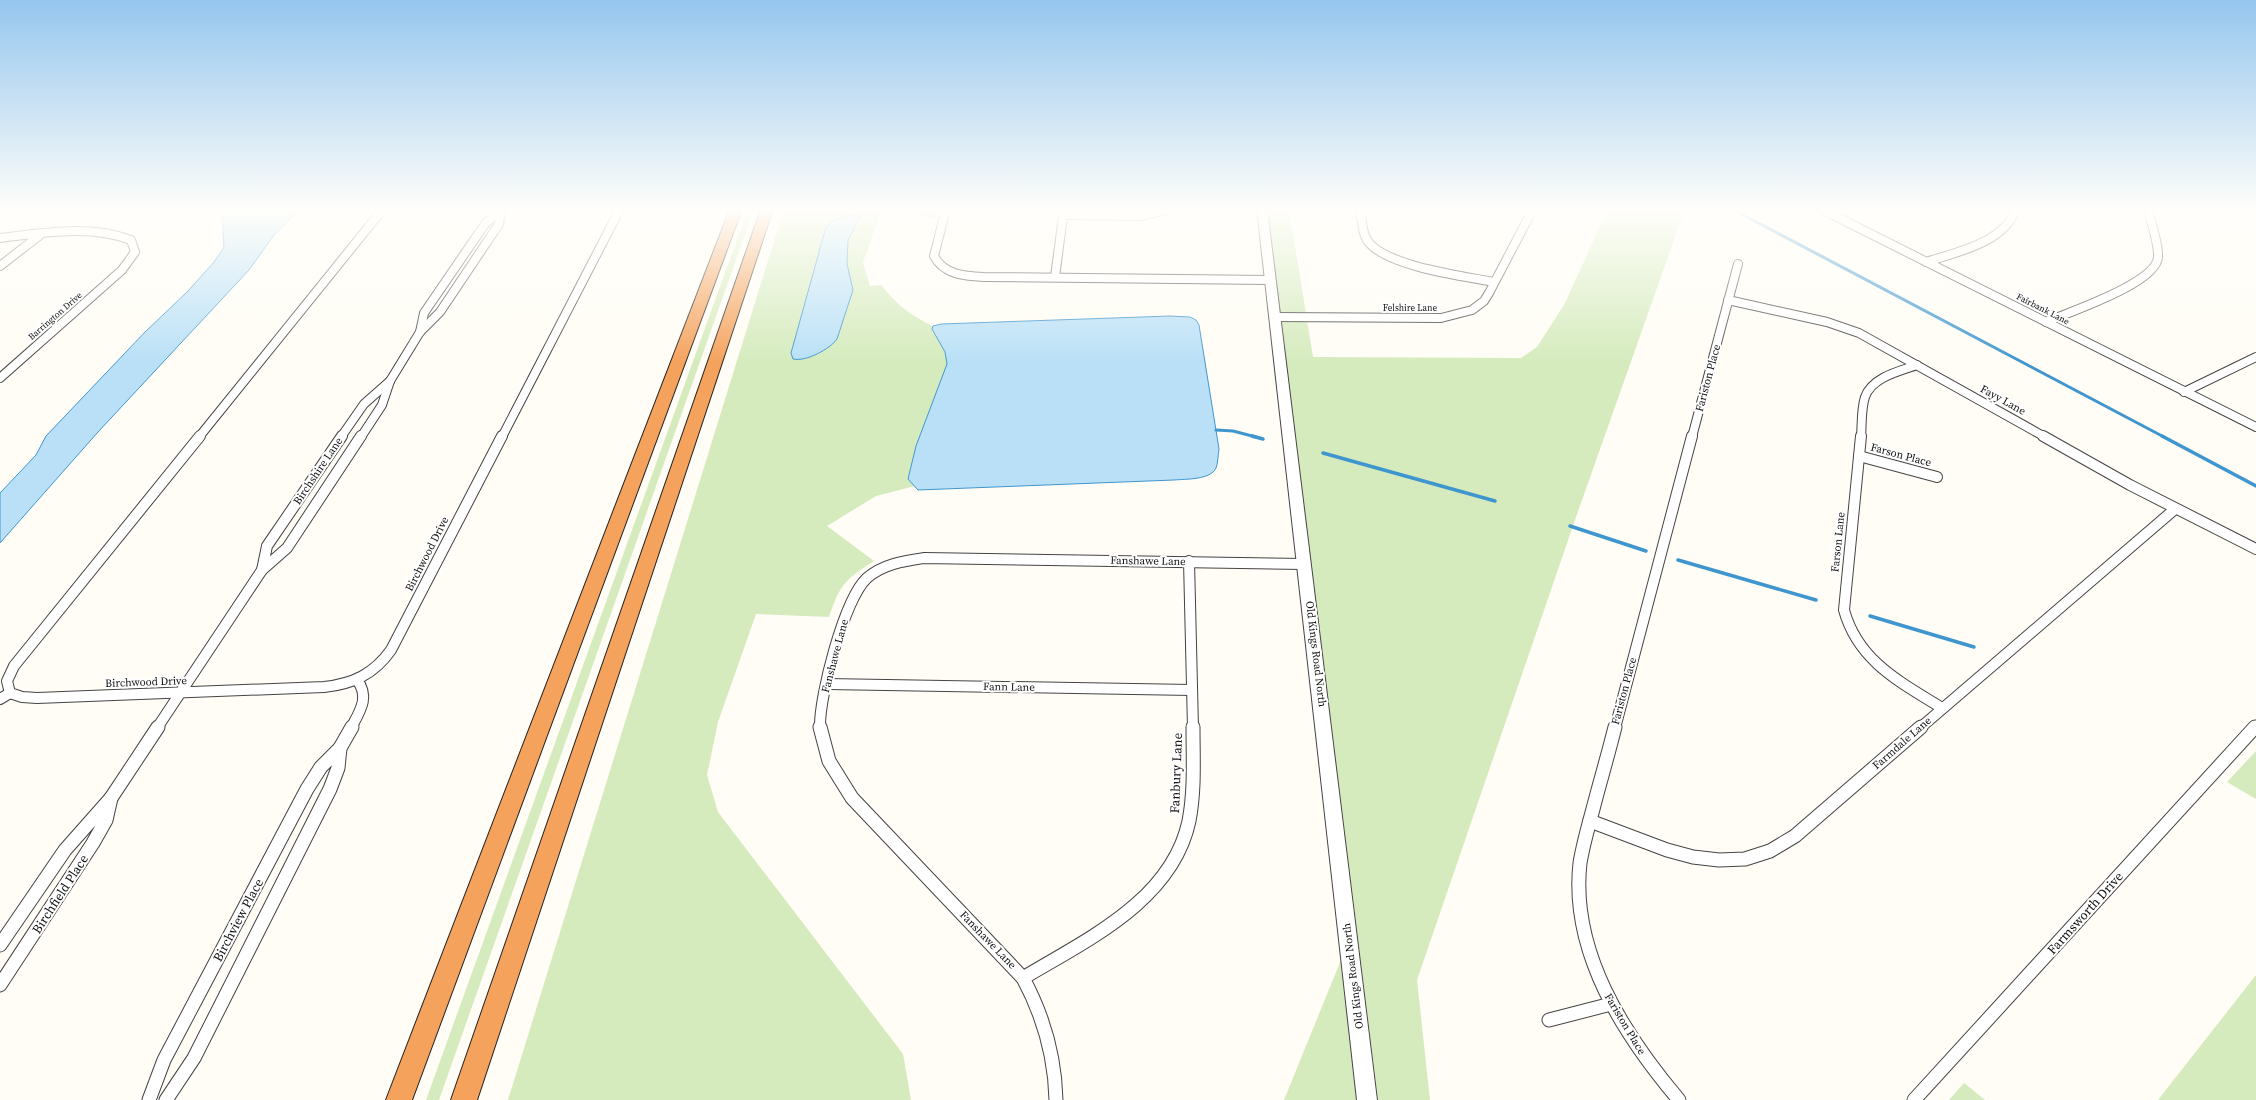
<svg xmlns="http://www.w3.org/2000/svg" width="2256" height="1100" font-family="'Source Serif 4',serif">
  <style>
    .green { fill: #d5ebbd }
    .forest { fill: #b9dc9c }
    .water { fill: #b9e0f7; stroke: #3f96cf }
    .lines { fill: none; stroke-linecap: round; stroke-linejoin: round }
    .stream-far1 { stroke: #3f96cf; stroke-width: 3 }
    .stream { stroke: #3f96cf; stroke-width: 3.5 }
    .minor-far2-casing { stroke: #444; stroke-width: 10 }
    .minor-far1-casing { stroke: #444; stroke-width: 12 }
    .minor-casing { stroke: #444; stroke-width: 15 }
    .tertiary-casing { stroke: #444; stroke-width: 2 }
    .motorway-casing { stroke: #222; stroke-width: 2 }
    .minor-far2 { stroke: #fff; stroke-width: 8 }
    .minor-far1 { stroke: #fff; stroke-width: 10 }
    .minor { stroke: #fff; stroke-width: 13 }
    .tertiary { fill: #fff; fill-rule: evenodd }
    .motorway { fill: #f5a25d; fill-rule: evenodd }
    .labels { text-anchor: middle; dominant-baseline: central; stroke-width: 4; stroke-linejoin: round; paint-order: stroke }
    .far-street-label { font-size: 9px; fill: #111; stroke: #fff }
    .street-label { font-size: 11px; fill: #111; stroke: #fff }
    .near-street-label { font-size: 13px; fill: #111; stroke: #fff }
  </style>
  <rect width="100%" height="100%" fill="#fffdf5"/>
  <g class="green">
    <path d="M748,209H754L439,1100H426Z"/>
    <path d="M784,209H882L863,262L870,286L881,285C896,304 911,316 933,326L946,355L947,364L916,446L908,478L915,486L876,496L827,526L874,561C845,580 840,584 829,617L756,614L718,722L707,775L718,812L903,1054L911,1100H508Z"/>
    <path d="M1267,209H1289L1313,357L1521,358L1537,347L1564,305L1608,209H1685L1576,517L1417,980L1430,1100H1378Z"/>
    <path d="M2256,751V799L2227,782Z"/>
    <path d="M1343,955L1359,1100H1284Z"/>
    <path d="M2256,975V1100H2158Z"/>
    <path d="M1964,1083L1985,1100H1949Z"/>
  </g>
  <path class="forest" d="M894,209H938L936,219Z"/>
  <g class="water">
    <path d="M208,209H300L274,235L249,270L98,432L0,543V493L36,455L46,436L145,332L187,292L214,262L224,247L222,214Z"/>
    <path d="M851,215L860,217L848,240L847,264L853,290L837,339C830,349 806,362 793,359L791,353L826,227L835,220Z"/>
    <path d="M1170,316L1190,317L1196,320L1199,325L1219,449C1218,455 1218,463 1216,468C1211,480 1185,479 1174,480L918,490L908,479L916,446L947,364L945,352L932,329L933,326L941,324Z"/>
  </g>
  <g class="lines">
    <g class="stream-far1">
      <path d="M1732,209L2164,437"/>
      <path d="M1216,430L1233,431L1256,437"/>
    </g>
    <g class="stream">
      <path d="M1252,436L1263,439"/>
      <path d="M2162,436L2256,486"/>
      <path d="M1323,453L1495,501"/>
      <path d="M1570,526L1646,551"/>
      <path d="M1678,560L1816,600"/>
      <path d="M1870,616L1974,647"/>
    </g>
    <defs>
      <g id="minor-far2">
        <path d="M946,209L934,256C944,275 965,276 984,277L1270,280"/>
        <path d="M1360,209C1362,220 1362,236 1370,244C1392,267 1463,276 1494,282"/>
        <path d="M1821,209L2256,427"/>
        <path d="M1063,215L1142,216L1169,209"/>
        <path d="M0,238C42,233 90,224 131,240L135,252L122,270L0,378"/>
        <path d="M1926,262C1957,252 2004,243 2016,209"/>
        <path d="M0,266L40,235"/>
        <path d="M1055,277L1064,209"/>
        <path d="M1728,300L1827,322L1859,333L2045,437"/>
        <path d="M1275,317L1441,318L1472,310L1484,301L1489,293L1533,209"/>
        <path d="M2046,322C2069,312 2157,283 2158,257C2159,244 2151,223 2148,209"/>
        <path d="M420,332L424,313L485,224L501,209"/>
        <path d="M390,381L420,332L440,312L499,224L501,209"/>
        <path d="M2184,392L2256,357"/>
        <path d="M199,437L383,209"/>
        <path d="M341,437L364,404L390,381"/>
        <path d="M361,437L382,405L390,381"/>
        <path d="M502,437L620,209"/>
        <path d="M1692,437L1738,264"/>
        <path d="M1861,437C1862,425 1861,409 1865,397C1872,377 1900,371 1917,365"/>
      </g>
      <g id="minor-far1">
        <path d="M200,436L14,666L7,681L10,693L22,697L37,698L324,687C353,684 374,674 391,650L502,436"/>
        <path d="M342,436L267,546L262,570L287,548L361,436"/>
        <path d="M1861,436L1844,610C1858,661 1900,682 1942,708"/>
        <path d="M2043,436L2130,485L2256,549"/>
        <path d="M1859,456L1937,477"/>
        <path d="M1189,561L1193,728"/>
        <path d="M827,684L1192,690"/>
        <path d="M0,699L10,693"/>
        <path d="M157,728L262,570"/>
        <path d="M351,728C360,711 370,697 357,680"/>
        <path d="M820,728C819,697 844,599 867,578C883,564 904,561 924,558L1304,564"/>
        <path d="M1615,728L1692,436"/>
        <path d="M1920,728L2175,509"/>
        <path d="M2254,728L2256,726"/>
      </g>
      <g id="minor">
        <path d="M820,727L829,761L852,798L1023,978C1044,1017 1055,1056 1056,1100"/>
        <path d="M1615,727C1608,755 1600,782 1593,809C1588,827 1583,845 1580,863C1570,952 1624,1035 1679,1100"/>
        <path d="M340,748L352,727"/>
        <path d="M111,798L158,727"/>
        <path d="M1590,821L1667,850L1693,857L1719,860L1745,859L1770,851L1795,836L1921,727"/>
        <path d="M0,945L65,850L111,798L106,820L93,843L0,985"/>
        <path d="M1023,978C1086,940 1172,901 1189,821C1195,790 1193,759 1193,727"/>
        <path d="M1549,1020L1611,1004"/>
        <path d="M149,1100L164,1060L307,789L321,767L340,748L338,768L330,789L194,1058L166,1100"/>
        <path d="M1914,1100L2255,727"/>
      </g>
      <path id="tertiary" d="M1257,209H1267L1377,1100H1357Z"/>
      <g id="motorway">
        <path d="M730,209H742L412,1100H386Z"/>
        <path d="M761,209H773L477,1100H451Z"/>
      </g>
    </defs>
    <use href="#minor-far2" class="minor-far2-casing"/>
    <use href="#minor-far1" class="minor-far1-casing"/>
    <use href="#minor" class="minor-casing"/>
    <use href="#tertiary" class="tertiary-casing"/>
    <use href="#motorway" class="motorway-casing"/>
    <use href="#minor-far2" class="minor-far2"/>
    <use href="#minor-far1" class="minor-far1"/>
    <use href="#minor" class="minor"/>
    <use href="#tertiary" class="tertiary"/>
    <use href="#motorway" class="motorway"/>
  </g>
  <linearGradient id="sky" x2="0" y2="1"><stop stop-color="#95c6ee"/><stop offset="0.58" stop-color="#fffefa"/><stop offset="1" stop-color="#fffefa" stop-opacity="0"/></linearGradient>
  <rect width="2256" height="363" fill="url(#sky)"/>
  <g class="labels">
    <g class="far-street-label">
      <text x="1410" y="308">Felshire Lane</text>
      <text transform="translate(2043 309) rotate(27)">Fairbank Lane</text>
      <text transform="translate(55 316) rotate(-41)">Barrington Drive</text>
    </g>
    <g class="street-label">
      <text transform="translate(1708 378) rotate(-75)">Fariston Place</text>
      <text transform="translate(2003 400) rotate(29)">Fayy Lane</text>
      <text transform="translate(1901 455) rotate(15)">Farson Place</text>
      <text transform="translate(318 471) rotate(-56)">Birchshire Lane</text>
      <text transform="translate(1838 542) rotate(-84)">Farson Lane</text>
      <text transform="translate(427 554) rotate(-63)">Birchwood Drive</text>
      <text transform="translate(1148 561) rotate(1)">Fanshawe Lane</text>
      <text transform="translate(1316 654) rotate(83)">Old Kings Road North</text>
      <text transform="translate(835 656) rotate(-75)">Fanshawe Lane</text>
      <text transform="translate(146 682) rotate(-2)">Birchwood Drive</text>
      <text transform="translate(1009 687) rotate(1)">Fann Lane</text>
      <text transform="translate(1624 691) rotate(-75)">Fariston Place</text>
      <text transform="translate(1902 743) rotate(-41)">Farmdale Lane</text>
      <text transform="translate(988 940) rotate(46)">Fanshawe Lane</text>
      <text transform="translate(1353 976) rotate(-97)">Old Kings Road North</text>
      <text transform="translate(1625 1024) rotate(59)">Fariston Place</text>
    </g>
    <g class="near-street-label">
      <text transform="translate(1176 773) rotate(-88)">Fanbury Lane</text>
      <text transform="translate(60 894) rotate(-57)">Birchfield Place</text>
      <text transform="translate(2085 913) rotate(-48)">Farmsworth Drive</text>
      <text transform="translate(238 920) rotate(-62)">Birchview Place</text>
    </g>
  </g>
</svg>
